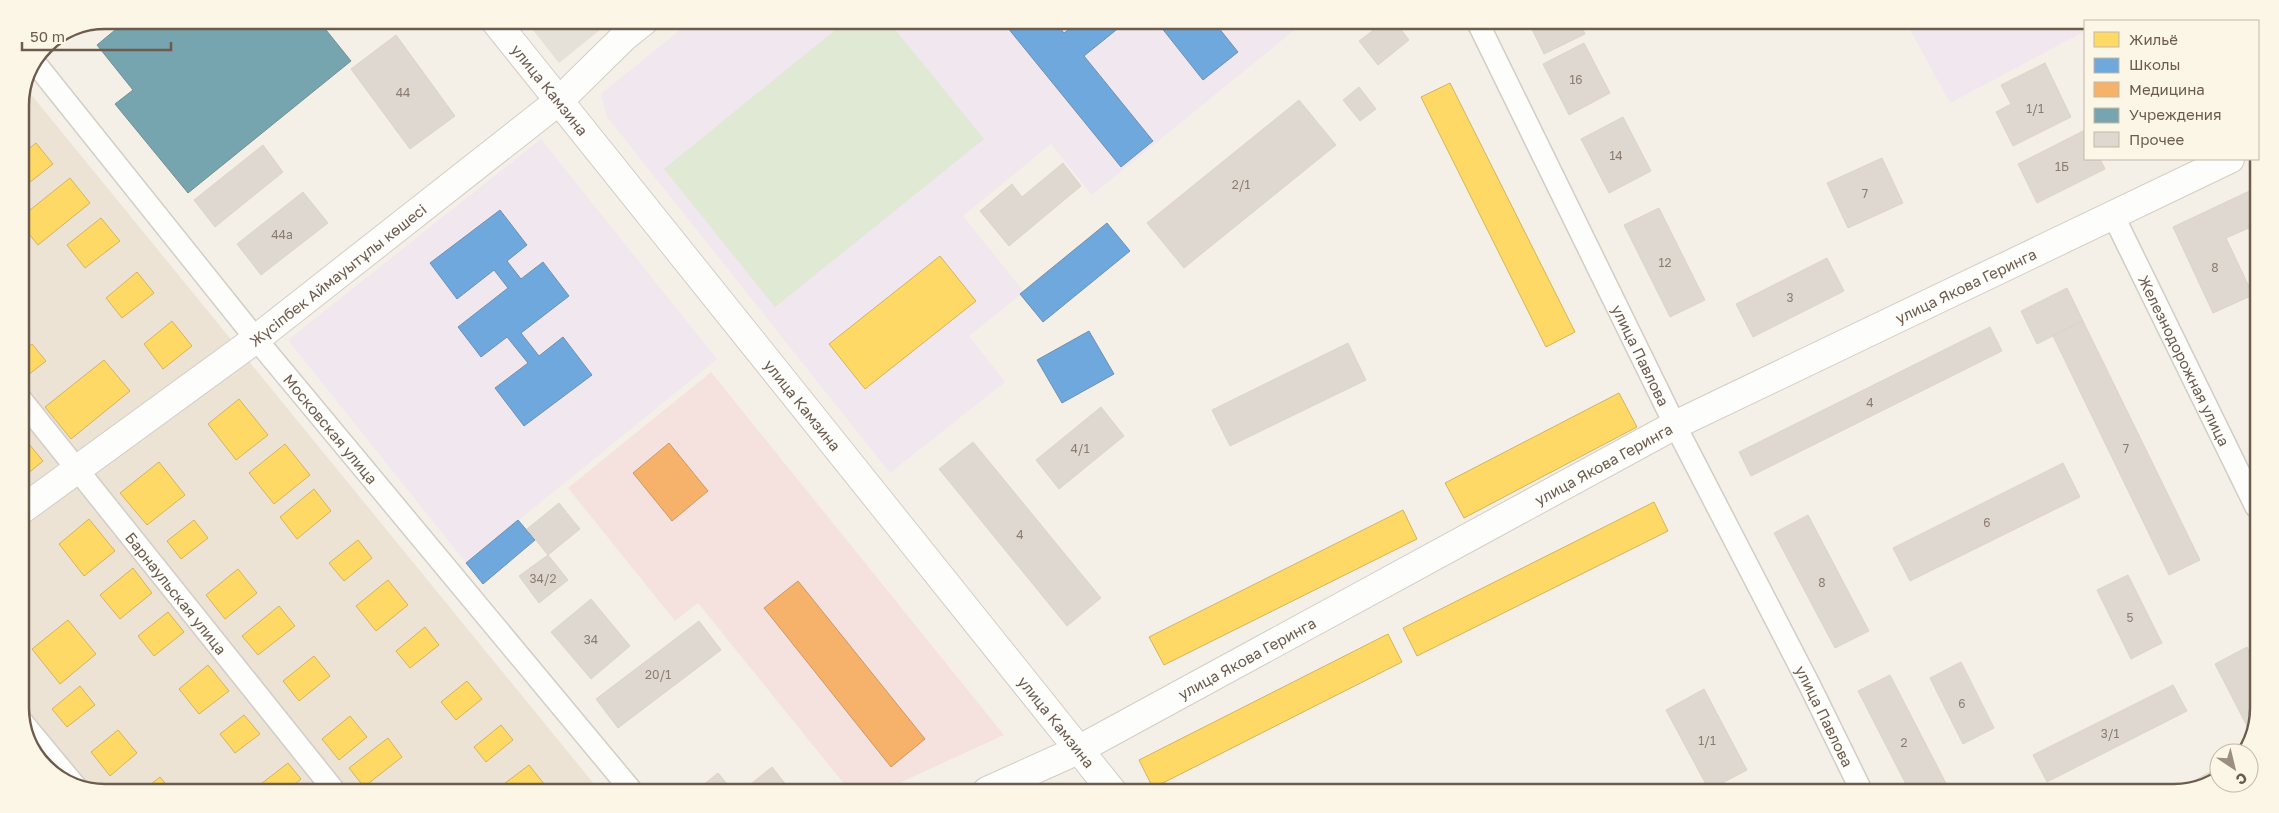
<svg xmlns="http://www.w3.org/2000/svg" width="2279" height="813" font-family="'Golos Text',sans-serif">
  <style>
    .residential { fill: #ece3d5 }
    .industrial { fill: #e5e0d8 }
    .education { fill: #f1e7ef }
    .medical { fill: #f5e2de }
    .green { fill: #dfe9d3 }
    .homes { fill: #ffd966; stroke: #d3b35e }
    .schools { fill: #6fa8dc; stroke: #6e91b1 }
    .health { fill: #f6b26b; stroke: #cd9862 }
    .public { fill: #76a5af; stroke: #738f91 }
    .building { fill: #dfd8d0; stroke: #dcd4ca }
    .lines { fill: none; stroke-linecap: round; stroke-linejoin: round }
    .street-casing { stroke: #d2cdc6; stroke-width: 24 }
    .secondary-casing { stroke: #d3cdc6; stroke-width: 30 }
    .street { stroke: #fdfdfb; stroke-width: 21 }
    .secondary { stroke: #fdfdfb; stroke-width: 28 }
    .labels { text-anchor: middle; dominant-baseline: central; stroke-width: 5; stroke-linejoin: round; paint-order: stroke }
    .number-label { font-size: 12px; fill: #8b7c6f }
    .street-label { font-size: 15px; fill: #6d5b4c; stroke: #fcf6e7 }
    .rim { fill: none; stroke: #6d5b4c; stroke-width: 2.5 }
  </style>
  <rect width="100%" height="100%" fill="#f4f0e7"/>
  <path class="residential" d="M25,87L599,790L77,789L38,760L20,714V99Z"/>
  <path class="industrial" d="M526,21H611L559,63Z"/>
  <g class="education">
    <path d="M691,21L1303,23L1092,195L1051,144L963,216L1024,292L969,336L1005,382L890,473L607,117L601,94Z"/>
    <path d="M1907,24H2085V31L1950,103Z"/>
    <path d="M541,139L717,359L466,563L288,340Z"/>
  </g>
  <path class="medical" d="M711,372L1004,735L884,790H849L698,603L675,621L568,488Z"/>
  <path class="green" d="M845,22H889L984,139L775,307L664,169Z"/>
  <g class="homes">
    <path d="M1450,83L1575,332L1546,347L1421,97Z"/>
    <path d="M36,143L53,164L20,190V156Z"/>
    <path d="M70,178L90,203L38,245L20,223V218Z"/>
    <path d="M101,218L120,241L85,268L67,245Z"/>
    <path d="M940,256L976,301L865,389L829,344Z"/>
    <path d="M137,272L154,293L122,318L106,298Z"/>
    <path d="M172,321L192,346L163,369L144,344Z"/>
    <path d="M20,323L30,336L20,344Z"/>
    <path d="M32,344L46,361L23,379L20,375V353Z"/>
    <path d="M104,360L130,391L71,439L45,407Z"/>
    <path d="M1619,393L1637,427L1464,518L1445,483Z"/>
    <path d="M239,399L268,435L236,460L208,424Z"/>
    <path d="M24,438L43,461L20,480V441Z"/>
    <path d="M285,444L310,475L274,504L249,473Z"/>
    <path d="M159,462L185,495L147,525L120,493Z"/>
    <path d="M314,489L331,511L297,539L280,517Z"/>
    <path d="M1654,502L1668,531L1417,656L1403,628Z"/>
    <path d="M1403,510L1417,539L1164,665L1149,637Z"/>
    <path d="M89,519L115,551L84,576L59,544Z"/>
    <path d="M194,520L208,538L181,559L167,541Z"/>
    <path d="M358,540L372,558L344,581L329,563Z"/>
    <path d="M133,568L152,593L120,619L100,595Z"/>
    <path d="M238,569L257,593L225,619L206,595Z"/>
    <path d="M388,580L408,605L376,631L356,606Z"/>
    <path d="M279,606L295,626L258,655L242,636Z"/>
    <path d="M168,612L184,632L154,656L138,636Z"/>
    <path d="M68,620L96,654L60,684L32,649Z"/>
    <path d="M425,627L439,645L410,668L396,651Z"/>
    <path d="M1388,634L1402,662L1153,788L1139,760Z"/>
    <path d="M314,656L330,676L299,701L283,681Z"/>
    <path d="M208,665L229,691L199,714L179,689Z"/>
    <path d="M467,681L482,699L456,720L441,702Z"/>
    <path d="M80,686L95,705L67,727L52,709Z"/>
    <path d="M244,715L260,734L235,753L220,734Z"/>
    <path d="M350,716L367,737L339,760L322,739Z"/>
    <path d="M501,725L513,740L486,762L474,747Z"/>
    <path d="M118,730L137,753L110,776L91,752Z"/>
    <path d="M388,738L402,757L364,787L349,768Z"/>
    <path d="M288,763L301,779L289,789H264L261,784Z"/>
    <path d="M529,765L549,790H502L500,787Z"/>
    <path d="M160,777L170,789H145Z"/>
  </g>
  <g class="schools">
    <path d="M1003,22H1055L1064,33L1079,22H1126L1084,56L1153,141L1121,167Z"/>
    <path d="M1157,22H1214L1238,52L1203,80Z"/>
    <path d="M500,210L527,245L507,261L521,279L543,262L569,296L521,333L539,356L563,337L592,375L524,426L495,388L528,363L507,337L481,357L458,327L508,288L494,270L457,299L430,263Z"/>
    <path d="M1107,223L1130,251L1043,322L1020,294Z"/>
    <path d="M1089,331L1114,374L1062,403L1037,360Z"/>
    <path d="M518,520L535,540L483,584L466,563Z"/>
  </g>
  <g class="health">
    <path d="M669,443L708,491L672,521L633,473Z"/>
    <path d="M798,581L925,739L891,767L764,608Z"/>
  </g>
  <path class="public" d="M127,20H318L351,61L188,193L115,104L133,90L97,45Z"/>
  <g class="building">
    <path d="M1383,23H1396L1409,40L1378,65L1359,41Z"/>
    <path d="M1529,23H1580L1585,34L1544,54Z"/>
    <path d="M396,35L455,116L410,149L351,69Z"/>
    <path d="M1584,43L1610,93L1569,115L1543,64Z"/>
    <path d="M2045,63L2071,117L2013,146L1996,112L2011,104L2001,85Z"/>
    <path d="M1359,87L1376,109L1360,121L1343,100Z"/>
    <path d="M1299,100L1336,145L1184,268L1147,223Z"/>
    <path d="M1623,117L1651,171L1609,193L1581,139Z"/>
    <path d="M2085,130V159H2100L2105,169L2037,203L2018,164Z"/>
    <path d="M263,145L283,172L215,227L194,200Z"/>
    <path d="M1882,158L1903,203L1848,228L1827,183Z"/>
    <path d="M1063,163L1081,186L1009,246L980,211L1012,184L1022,197Z"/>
    <path d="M2258,187V224L2226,238L2253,295L2213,313L2173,227Z"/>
    <path d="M303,192L328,223L261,275L237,244Z"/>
    <path d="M1659,208L1705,300L1670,317L1624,225Z"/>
    <path d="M1827,258L1844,291L1753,337L1736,304Z"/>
    <path d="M2067,288L2083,321L2037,344L2021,311Z"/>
    <path d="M2083,321L2200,560L2169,575L2053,336Z"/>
    <path d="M1990,327L2002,351L1751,476L1739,452Z"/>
    <path d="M1348,343L1366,380L1230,446L1212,410Z"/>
    <path d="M1101,407L1124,436L1059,489L1036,460Z"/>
    <path d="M973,442L1101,598L1067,626L939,469Z"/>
    <path d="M2063,463L2080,497L1910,581L1893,548Z"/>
    <path d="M559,503L580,529L548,555L527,529Z"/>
    <path d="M1808,515L1869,631L1835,648L1774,533Z"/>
    <path d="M548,555L568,580L539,603L519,576Z"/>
    <path d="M2128,575L2162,643L2131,659L2097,590Z"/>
    <path d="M591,599L630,646L591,679L551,632Z"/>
    <path d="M699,621L721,650L618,728L596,699Z"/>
    <path d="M2247,647L2255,663V722L2247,726L2215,664Z"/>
    <path d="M1961,662L1994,728L1963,744L1930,678Z"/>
    <path d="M1890,675L1951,793L1910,792L1858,691Z"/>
    <path d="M2173,685L2187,711L2047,782L2033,755Z"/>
    <path d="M1704,689L1747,770L1709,790L1666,710Z"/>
    <path d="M772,767L787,786L782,790H749L747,787Z"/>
    <path d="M2216,769L2219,778L2171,793Z"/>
    <path d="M718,773L732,790H697Z"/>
  </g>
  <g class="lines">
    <defs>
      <g id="street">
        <path id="s1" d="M1478,23L1675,425L1810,686L1862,792"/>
        <path id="s2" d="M36,64L256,339L631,790"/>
        <path id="s3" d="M2113,215L2256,507"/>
        <path id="s4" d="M20,398L333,789"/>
        <path d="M23,723L76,787"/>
      </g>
      <g id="secondary">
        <path id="s5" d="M495,21L1112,791"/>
        <path id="s6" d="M20,511L256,339L560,100L624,37L644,21"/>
        <path id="s7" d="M987,791L1078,750L1675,425L2230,159"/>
      </g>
    </defs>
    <use href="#street" class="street-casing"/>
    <use href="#secondary" class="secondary-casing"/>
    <use href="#street" class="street"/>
    <use href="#secondary" class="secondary"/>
  </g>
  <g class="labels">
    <g class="number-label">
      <text x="1576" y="79">16</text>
      <text x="403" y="92">44</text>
      <text x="2035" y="108">1/1</text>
      <text x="1616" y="155">14</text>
      <text x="2062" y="166">1Б</text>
      <text x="1241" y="184">2/1</text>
      <text x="1865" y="193">7</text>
      <text x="282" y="234">44а</text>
      <text x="1665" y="262">12</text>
      <text x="2215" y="267">8</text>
      <text x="1790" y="297">3</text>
      <text x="1870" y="402">4</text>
      <text x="1080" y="448">4/1</text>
      <text x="2126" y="448">7</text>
      <text x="1987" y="522">6</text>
      <text x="1020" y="534">4</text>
      <text x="543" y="578">34/2</text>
      <text x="1822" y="582">8</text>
      <text x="2130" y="617">5</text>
      <text x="591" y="639">34</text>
      <text x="658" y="674">20/1</text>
      <text x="1962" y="703">6</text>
      <text x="2110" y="733">3/1</text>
      <text x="1707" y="740">1/1</text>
      <text x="1904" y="742">2</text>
    </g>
    <g class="street-label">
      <text stroke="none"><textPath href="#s5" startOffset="88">улица Камзина</textPath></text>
      <text stroke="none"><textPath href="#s6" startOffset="396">Жүсіпбек Аймауытұлы көшесі</textPath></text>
      <text stroke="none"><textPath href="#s7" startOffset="1102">улица Якова Геринга</textPath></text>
      <text stroke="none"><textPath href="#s1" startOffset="370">улица Павлова</textPath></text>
      <text stroke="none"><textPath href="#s3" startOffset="162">Железнодорожная улица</textPath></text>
      <text stroke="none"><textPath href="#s5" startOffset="492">улица Камзина</textPath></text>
      <text stroke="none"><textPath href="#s2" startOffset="469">Московская улица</textPath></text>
      <text stroke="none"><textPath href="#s7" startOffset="698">улица Якова Геринга</textPath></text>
      <text stroke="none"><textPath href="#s4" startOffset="250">Барнаульская улица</textPath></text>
      <text stroke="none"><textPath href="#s7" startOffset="292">улица Якова Геринга</textPath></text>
      <text stroke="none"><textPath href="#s1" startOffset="775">улица Павлова</textPath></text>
      <text stroke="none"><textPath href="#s5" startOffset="898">улица Камзина</textPath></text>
    </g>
  </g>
  <path d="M0 0H2279V813H0ZM105 29H2174A76 76 0 0 1 2250 105V708A76 76 0 0 1 2174 784H105A76 76 0 0 1 29 708V105A76 76 0 0 1 105 29Z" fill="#fcf6e7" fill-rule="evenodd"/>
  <path class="rim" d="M105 29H2174A76 76 0 0 1 2250 105V708A76 76 0 0 1 2174 784H105A76 76 0 0 1 29 708V105A76 76 0 0 1 105 29Z"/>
  <rect x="2084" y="20" width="175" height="140" fill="#fcf6e7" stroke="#c3b8a9"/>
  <rect x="2094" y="32" width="25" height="15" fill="#ffd966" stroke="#c3b8a9"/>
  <text x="2129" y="45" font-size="15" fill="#6d5b4c">Жильё</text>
  <rect x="2094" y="58" width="25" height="15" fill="#6fa8dc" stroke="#c3b8a9"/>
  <text x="2129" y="70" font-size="15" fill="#6d5b4c">Школы</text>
  <rect x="2094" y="82" width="25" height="15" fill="#f6b26b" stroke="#c3b8a9"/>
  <text x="2129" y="95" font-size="15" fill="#6d5b4c">Медицина</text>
  <rect x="2094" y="108" width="25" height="15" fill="#76a5af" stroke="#c3b8a9"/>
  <text x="2129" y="120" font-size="15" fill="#6d5b4c">Учреждения</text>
  <rect x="2094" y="132" width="25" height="15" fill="#dfd8d0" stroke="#c3b8a9"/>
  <text x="2129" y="145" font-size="15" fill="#6d5b4c">Прочее</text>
  <g transform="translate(2234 768) rotate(145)"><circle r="24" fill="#fcf6e7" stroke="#c3b8a9"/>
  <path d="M0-4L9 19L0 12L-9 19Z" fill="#9c8f82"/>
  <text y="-8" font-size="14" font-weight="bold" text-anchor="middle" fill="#6d5b4c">С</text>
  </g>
  <path d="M22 42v8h149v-8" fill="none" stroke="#6d5b4c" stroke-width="2.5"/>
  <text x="30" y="42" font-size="15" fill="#6d5b4c" stroke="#fcf6e7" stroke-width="4" paint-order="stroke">50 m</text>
</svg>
